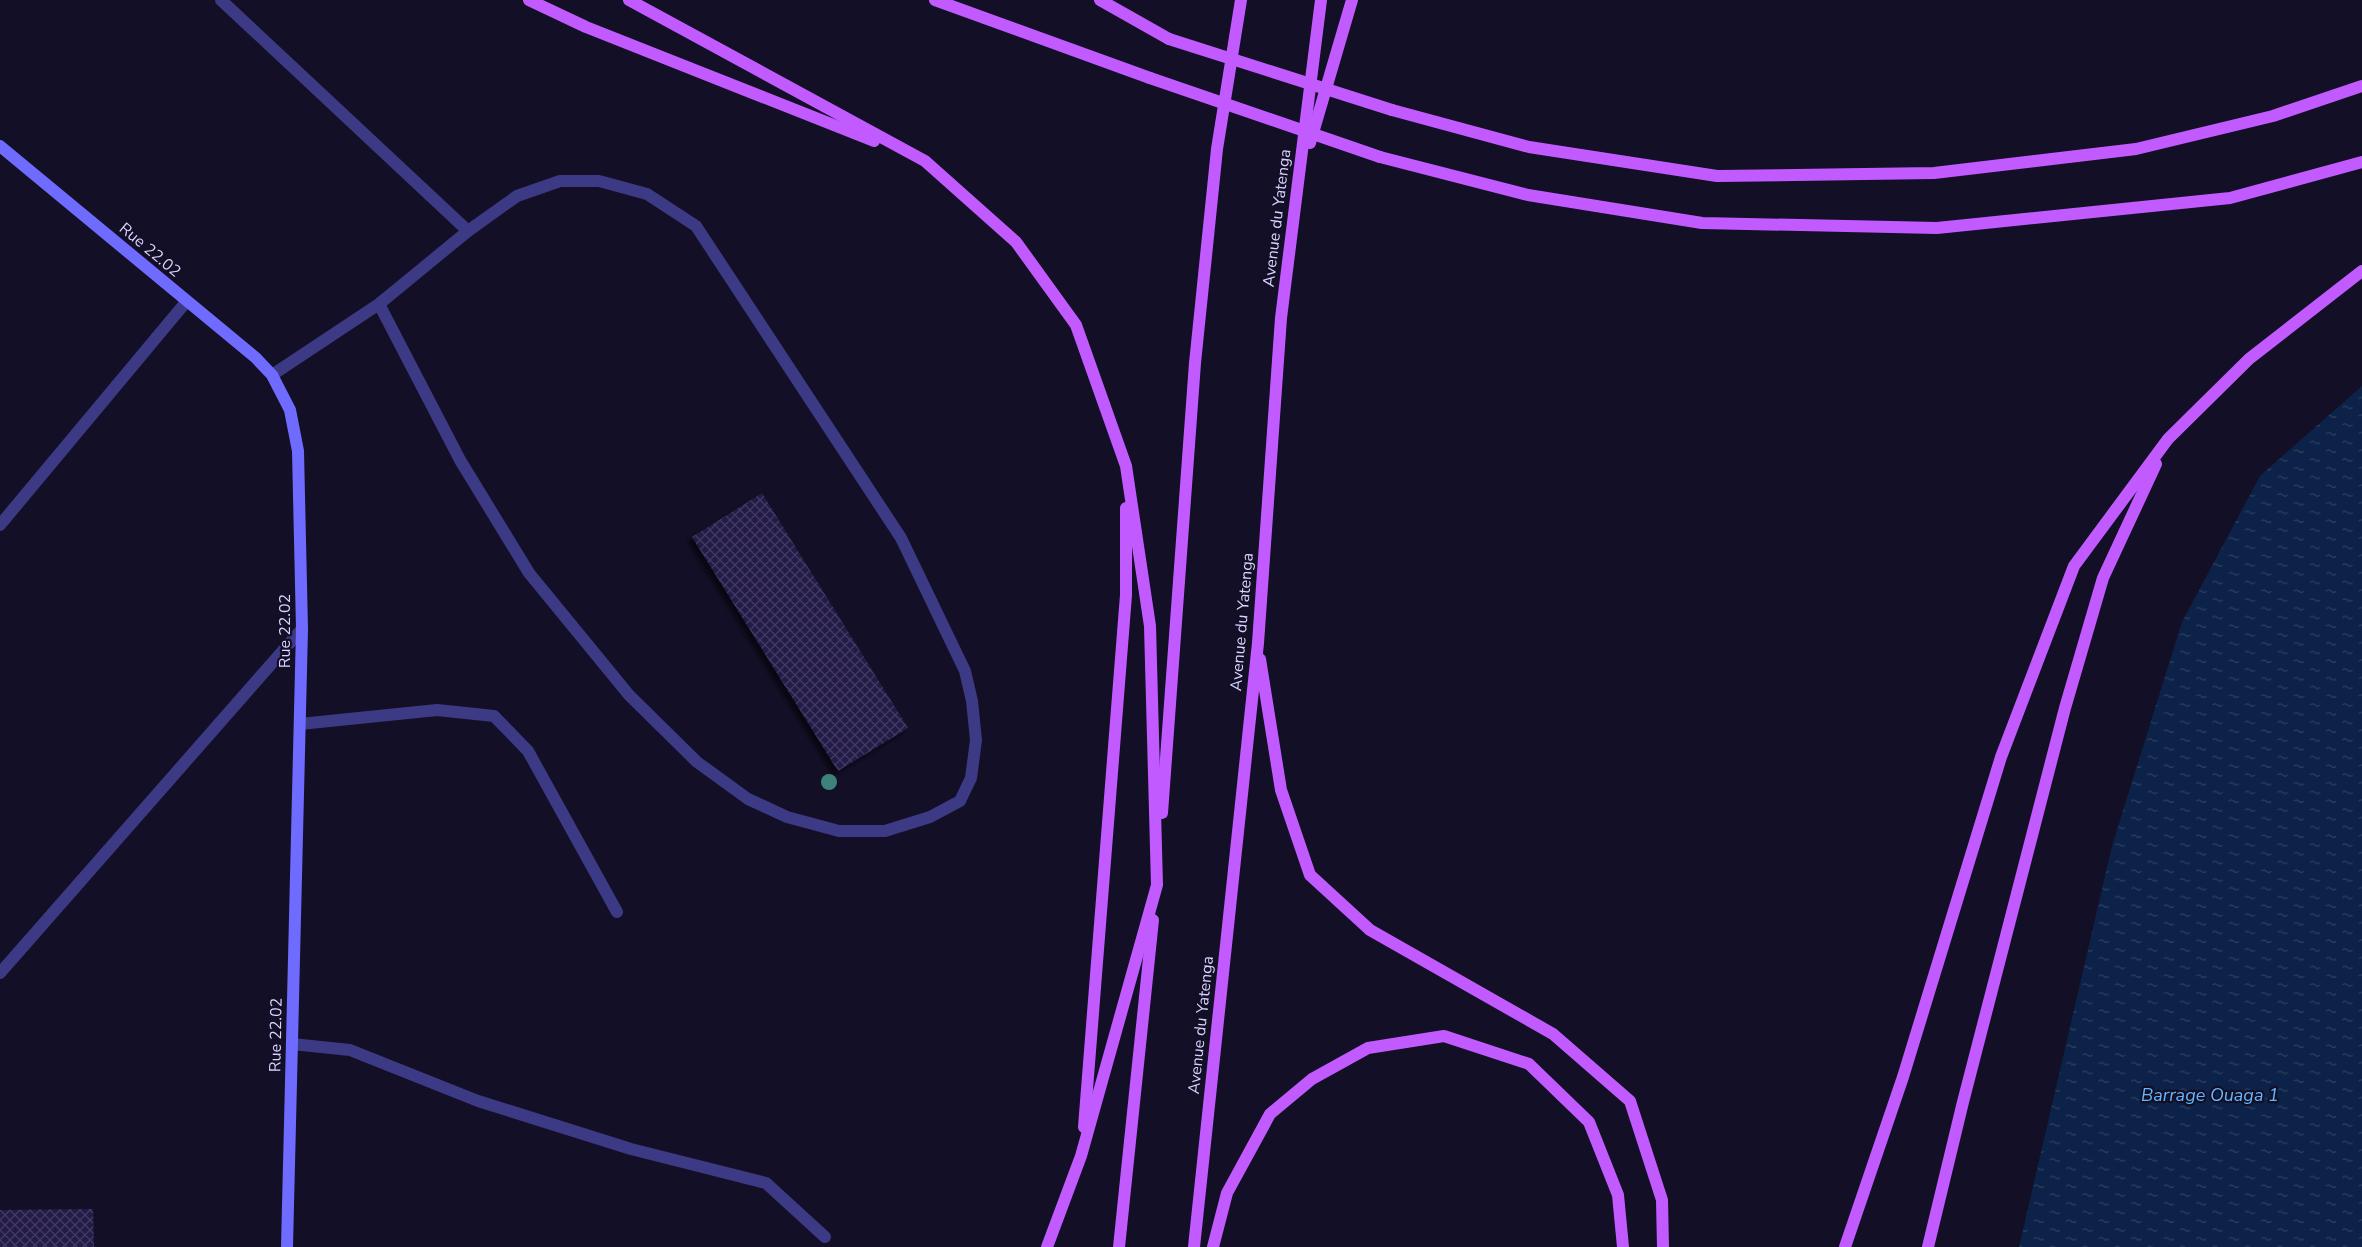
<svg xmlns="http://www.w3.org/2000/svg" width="2362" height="1247" font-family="'Nunito Sans',sans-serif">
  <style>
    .water { fill: url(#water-ripples) }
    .pier { fill: #130f26 }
    .building { fill: url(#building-cross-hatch); filter: url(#shadow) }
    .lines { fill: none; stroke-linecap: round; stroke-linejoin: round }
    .lane { stroke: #3d3a85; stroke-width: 12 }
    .street { stroke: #3d3a85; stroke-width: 12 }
    .secondary { stroke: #6f6bff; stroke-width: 12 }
    .primary { stroke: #c25bff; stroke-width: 12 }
    .primary-bridge { stroke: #c25bff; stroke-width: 12 }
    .tree { fill: #3d827b }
    .labels { text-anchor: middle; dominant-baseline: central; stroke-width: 4.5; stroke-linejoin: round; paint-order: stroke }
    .street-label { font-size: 16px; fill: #d9d4ff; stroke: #130f26 }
    .water-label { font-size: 18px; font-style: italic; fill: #62b6ff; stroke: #130f26 }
  </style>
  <defs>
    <pattern id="water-ripples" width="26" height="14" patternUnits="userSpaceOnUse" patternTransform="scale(1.25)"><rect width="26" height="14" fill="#0c2248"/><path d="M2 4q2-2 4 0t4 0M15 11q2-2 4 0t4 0" fill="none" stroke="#2f4163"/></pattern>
    <pattern id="building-cross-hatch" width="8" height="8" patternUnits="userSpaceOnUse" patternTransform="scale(1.25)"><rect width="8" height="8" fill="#241b47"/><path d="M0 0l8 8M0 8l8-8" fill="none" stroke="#433b63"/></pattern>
    <filter id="shadow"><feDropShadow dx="-4.5" dy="4.5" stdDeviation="2.5" flood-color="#0009"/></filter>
  </defs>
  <rect width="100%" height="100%" fill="#130f26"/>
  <path class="water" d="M2362,386V1247H2019L2112,846L2182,622L2260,476Z"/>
  <path class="pier" d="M2331,0H2362V49L2360,48Z"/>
  <g class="building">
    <path d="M762,493L908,728L838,771L692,537Z"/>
    <path d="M93,1209L94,1247H0V1210Z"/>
  </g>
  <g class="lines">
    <g class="lane">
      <path d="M221,0L468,231"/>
      <path d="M272,375L379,304L468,231L517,196L560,181H599L647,194L696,226L901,538L965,671L972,701L976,740L971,778L960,801L930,817L885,831H839L787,817L748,799L697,762L629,695L529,573L460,460L379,304"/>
      <path d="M300,724L437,710L494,716L528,751L617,912"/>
      <path d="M292,1044L350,1050L478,1101L631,1149L766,1183L825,1237"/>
    </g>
    <g class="street">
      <path d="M0,525L186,302"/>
      <path d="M0,973L302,629"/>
    </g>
    <path class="secondary" d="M0,146L256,358L272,375L290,410L298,451L302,629L287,1247"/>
    <g class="primary">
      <path d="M529,0L586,27L874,141"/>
      <path d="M629,0L925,161L1016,242L1076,325L1126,466L1150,626L1157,885L1081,1156L1047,1247"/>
      <path d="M935,0L1150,78"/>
      <path d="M1100,0L1169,39"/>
      <path d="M1392,110L1529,147L1717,176L1934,173L2136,149L2273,116L2362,86"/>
      <path d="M1310,143L1352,0"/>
      <path d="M1380,157L1528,195L1702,223L1937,228L2230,198L2362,162"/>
      <path d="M1260,659L1281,790L1310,875L1370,930L1553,1034L1630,1101L1662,1200L1663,1247"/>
      <path d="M1162,813L1195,363L1217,149L1241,0"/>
      <path d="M1084,1127L1126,595V508"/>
      <path d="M1119,1247L1153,920"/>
      <path d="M1194,1247L1258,643L1281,318L1321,0"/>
      <path d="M1213,1247L1227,1193L1270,1114L1312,1079L1368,1048L1444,1036L1529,1064L1589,1122L1618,1195L1623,1247"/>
      <path d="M1845,1247L1903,1077L2001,757L2074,566L2168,439L2249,359L2362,271"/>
      <path d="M1928,1247L1963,1102L2065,708L2103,578L2156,464"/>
    </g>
    <g class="primary-bridge">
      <path d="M1169,39L1392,110"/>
      <path d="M1150,78L1380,157"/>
    </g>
  </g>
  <circle class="tree" cx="829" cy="782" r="8"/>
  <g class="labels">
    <g class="street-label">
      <text transform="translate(1277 218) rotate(-83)">Avenue du Yatenga</text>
      <text transform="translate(150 250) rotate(40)">Rue 22.02</text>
      <text transform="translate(1242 622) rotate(-85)">Avenue du Yatenga</text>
      <text transform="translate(285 631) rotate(-90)">Rue 22.02</text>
      <text transform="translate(1201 1025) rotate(-84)">Avenue du Yatenga</text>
      <text transform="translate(276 1035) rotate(-89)">Rue 22.02</text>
    </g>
    <g class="water-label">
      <text x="2210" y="1095">Barrage Ouaga 1</text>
    </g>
  </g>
</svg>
